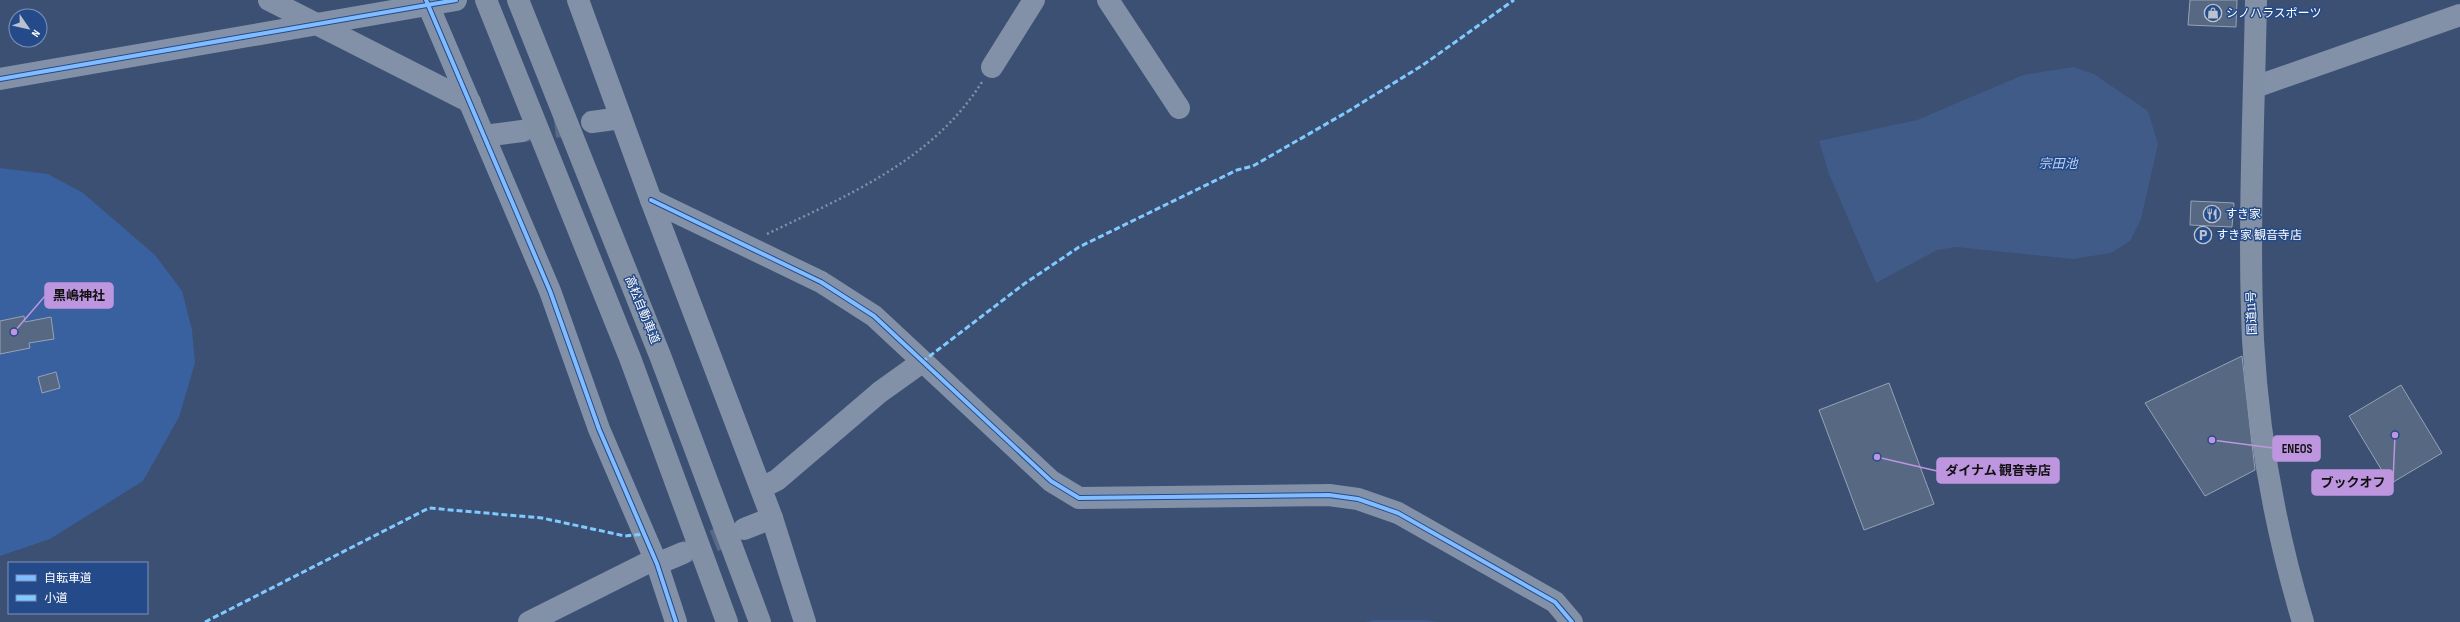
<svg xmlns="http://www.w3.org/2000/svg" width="2460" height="622" font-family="'Sofia Sans Condensed','Noto Sans JP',sans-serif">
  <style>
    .green { fill: #39609f }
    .water { fill: #405b88 }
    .building { fill: #576883; stroke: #96a2b6 }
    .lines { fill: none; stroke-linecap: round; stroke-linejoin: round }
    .minor-tunnel { stroke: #586a88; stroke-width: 22; stroke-dasharray: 22 11; stroke-linecap: butt }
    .path { stroke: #8291a7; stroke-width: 2.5; stroke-dasharray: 2 3; stroke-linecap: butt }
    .minor { stroke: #8291a7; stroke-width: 22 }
    .highway { stroke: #8290a6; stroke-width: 22 }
    .quiet { stroke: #80caff; stroke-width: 3; stroke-dasharray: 6 3; stroke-linecap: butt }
    .cycleway-casing { stroke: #244a8a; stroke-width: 6 }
    .cycleway { stroke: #80bcff; stroke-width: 4 }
    .labels { text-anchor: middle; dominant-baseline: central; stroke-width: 3; stroke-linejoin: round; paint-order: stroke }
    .poi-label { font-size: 12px; fill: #fff; stroke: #244a8a; text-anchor: start }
    .street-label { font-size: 12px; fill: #fff; stroke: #244a8a }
    .water-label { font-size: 13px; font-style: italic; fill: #bdd2f1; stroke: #244a8a }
    .leader { fill: none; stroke: #bd96df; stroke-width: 1.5 }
    .callout-dot { fill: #bd96df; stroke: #244a8a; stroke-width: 1.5 }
    .callout { fill: #bd96df; stroke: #bd96df; stroke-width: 1.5 }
    .callout-label { font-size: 13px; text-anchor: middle; font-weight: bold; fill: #111 }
  </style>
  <rect width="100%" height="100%" fill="#3b5073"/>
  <path class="green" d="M0,168L48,174L83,193L155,255L182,291L192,330L195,363L179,417L143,481L50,539L0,556Z"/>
  <g class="water">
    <path d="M2073,67L2094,74L2148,111L2158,144L2141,219L2130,241L2111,253L2073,259L1956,247L1937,250L1876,283L1829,174L1819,141L1917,120L2023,75Z"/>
    <path d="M1374,620H1425L1439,622H1366Z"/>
  </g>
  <g class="building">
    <path d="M2190,0H2237L2236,27L2188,25Z"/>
    <path d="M2191,201L2234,203L2232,227L2190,225Z"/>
    <path d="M24,316L25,322L51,317L54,339L29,343L30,348L0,354V321Z"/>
    <path d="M2242,356L2255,470L2205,496L2145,403Z"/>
    <path d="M56,372L60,388L42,393L38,377Z"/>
    <path d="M1889,383L1934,504L1864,530L1819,410Z"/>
    <path d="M2401,385L2442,453L2390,484L2349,416Z"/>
  </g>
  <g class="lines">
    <g class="minor-tunnel">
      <path d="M522,131L592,122"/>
      <path d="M683,553L744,529"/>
    </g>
    <path class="path" d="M767,234C848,195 932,161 982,82"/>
    <g class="minor">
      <path d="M269,0L470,102"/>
      <path d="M426,0L550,291L599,429L657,564L676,622"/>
      <path d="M578,0L651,200L772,518L805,622"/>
      <path d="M1108,0L1179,108"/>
      <path d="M992,67L1034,0"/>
      <path d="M0,79L456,0"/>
      <path d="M2255,87L2460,15"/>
      <path d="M592,122L621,118"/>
      <path d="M484,136L522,131"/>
      <path d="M651,200L821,282L874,316L1051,481L1079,498L1329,495L1358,499L1398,513L1555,602L1572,622"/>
      <path d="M761,488L777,480L880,392L922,362"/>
      <path d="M744,529L772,518"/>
      <path d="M657,564L683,553"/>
      <path d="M529,622L655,559"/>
    </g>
    <g class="highway">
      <path d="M486,0L630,358L727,622"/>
      <path d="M518,0L661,358L760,622"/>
      <path d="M2256,0C2254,113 2248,227 2253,340C2258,434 2276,532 2303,622"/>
    </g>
    <g class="quiet">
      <path d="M922,362L1024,284L1079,247L1237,170L1253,166L1347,112L1423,65L1514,0"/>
      <path d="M205,622L429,508L542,518L625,536L644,534"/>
    </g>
    <defs>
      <g id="cycleway">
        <path d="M426,0L550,291L599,429L657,564L676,622"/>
        <path d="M0,79L456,0"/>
        <path d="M651,200L821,282L874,316L1051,481L1079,498L1329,495L1358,499L1398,513L1555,602L1572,622"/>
      </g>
    </defs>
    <use href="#cycleway" class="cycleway-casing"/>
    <use href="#cycleway" class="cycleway"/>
  </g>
  <defs>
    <symbol id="shop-ring" viewBox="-11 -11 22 22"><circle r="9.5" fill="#244a8a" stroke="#bac2ce" stroke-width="1.5"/><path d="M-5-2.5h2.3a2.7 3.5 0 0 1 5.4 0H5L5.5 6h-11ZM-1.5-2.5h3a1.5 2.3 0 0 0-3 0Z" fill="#bac2ce"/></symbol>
    <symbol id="restaurant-ring" viewBox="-11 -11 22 22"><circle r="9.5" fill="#244a8a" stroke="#bac2ce" stroke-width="1.5"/><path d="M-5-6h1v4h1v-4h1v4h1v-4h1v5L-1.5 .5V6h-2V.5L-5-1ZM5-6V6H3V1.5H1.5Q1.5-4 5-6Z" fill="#bac2ce"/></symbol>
    <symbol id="parking-ring" viewBox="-11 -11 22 22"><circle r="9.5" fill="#244a8a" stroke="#bac2ce" stroke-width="1.5"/><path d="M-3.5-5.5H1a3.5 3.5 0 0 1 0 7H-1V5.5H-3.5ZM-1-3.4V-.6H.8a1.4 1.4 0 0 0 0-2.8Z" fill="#bac2ce"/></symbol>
  </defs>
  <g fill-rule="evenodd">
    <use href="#shop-ring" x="2203" y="3" width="20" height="20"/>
    <use href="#restaurant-ring" x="2202" y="204" width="20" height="20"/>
    <use href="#parking-ring" x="2193" y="225" width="20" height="20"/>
  </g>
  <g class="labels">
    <g class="poi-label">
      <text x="2226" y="13">シノハラスポーツ</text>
      <text x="2225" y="214">すき家</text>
      <text x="2216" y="235">すき家 観音寺店</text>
    </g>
    <g class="street-label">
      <text transform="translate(642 310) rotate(68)">高松自動車道</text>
      <text transform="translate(2252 313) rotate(-92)">国道11号</text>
    </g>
    <g class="water-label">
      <text x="2058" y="164">宗田池</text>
    </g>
  </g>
  <path class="leader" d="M14 332L45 296M2212 440L2273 448M1877 457L1937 471M2395 435L2393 482"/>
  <g class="callout-dot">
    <circle cx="14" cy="332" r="4"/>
    <circle cx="2212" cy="440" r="4"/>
    <circle cx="1877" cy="457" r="4"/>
    <circle cx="2395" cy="435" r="4"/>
  </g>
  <g class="callout">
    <rect x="45" y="283" width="68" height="25" rx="4"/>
    <rect x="2273" y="436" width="47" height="25" rx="4"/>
    <rect x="1937" y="458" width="122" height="25" rx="4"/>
    <rect x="2312" y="470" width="81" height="25" rx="4"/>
  </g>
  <g class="callout-label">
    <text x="79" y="300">黒嶋神社</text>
    <text x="2297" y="453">ENEOS</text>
    <text x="1998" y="475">ダイナム 観音寺店</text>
    <text x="2353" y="487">ブックオフ</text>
  </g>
  <rect x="8" y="562" width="140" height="52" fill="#244a8a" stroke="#7c92b9"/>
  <rect x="16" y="575" width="20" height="6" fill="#80bcff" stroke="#7c92b9"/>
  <text x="44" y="582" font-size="12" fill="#ffffff">自転車道</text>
  <rect x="16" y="595" width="20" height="6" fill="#80caff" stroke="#7c92b9"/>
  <text x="44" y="602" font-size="12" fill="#ffffff">小道</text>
  <g transform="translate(28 28) rotate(124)"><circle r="19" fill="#244a8a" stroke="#7c92b9"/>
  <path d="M0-3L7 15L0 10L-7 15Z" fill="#bac2ce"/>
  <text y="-6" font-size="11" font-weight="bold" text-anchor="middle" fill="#ffffff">N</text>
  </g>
</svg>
